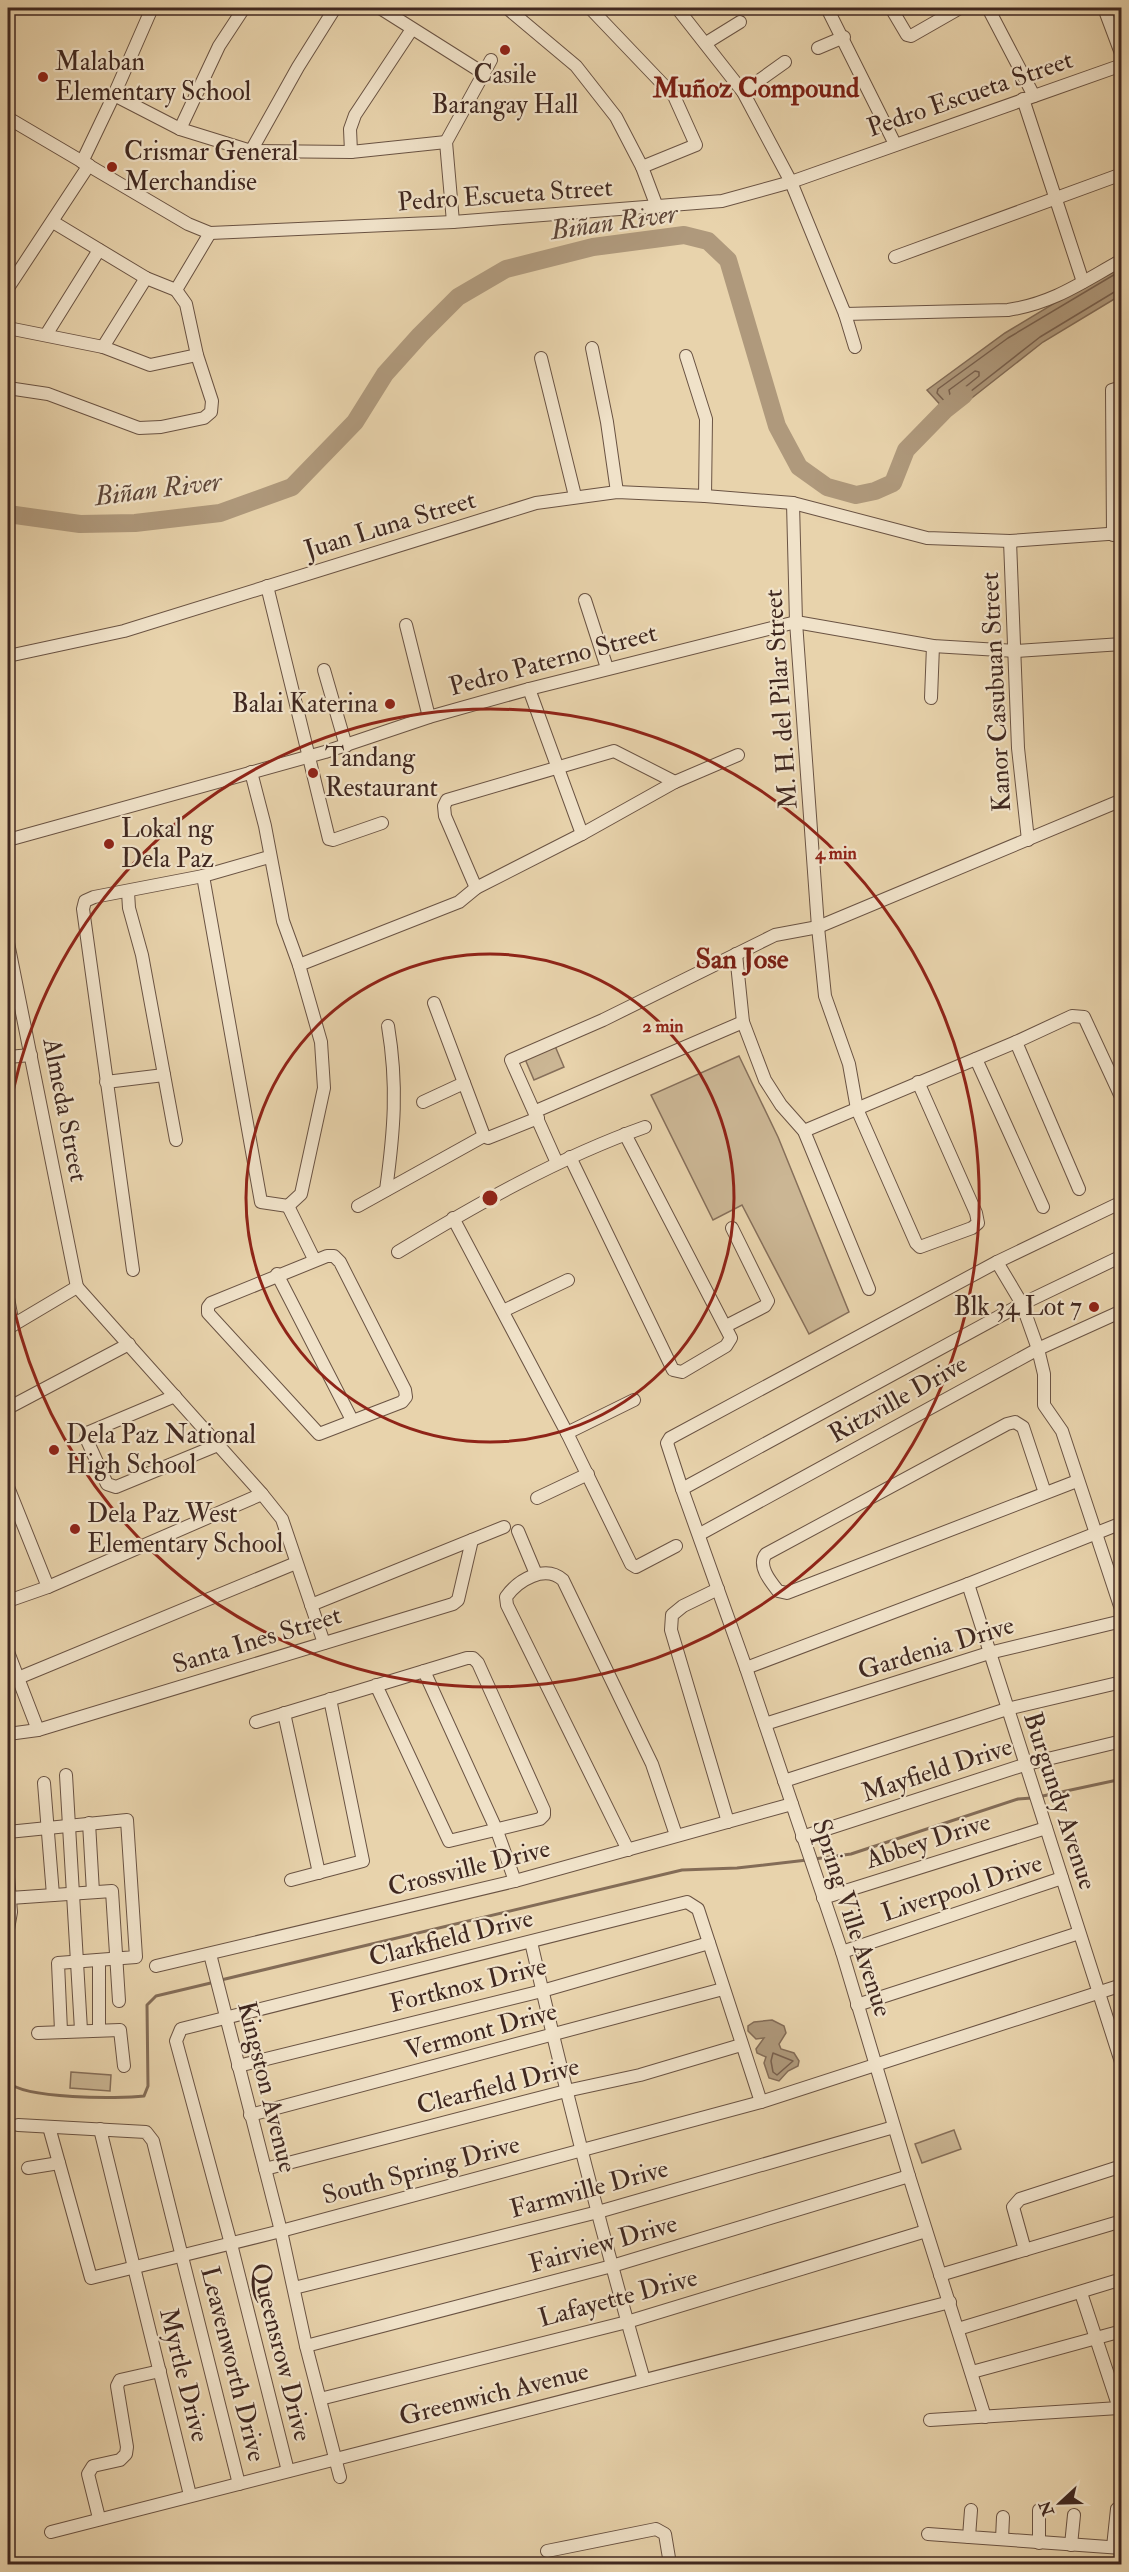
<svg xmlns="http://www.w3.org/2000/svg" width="1129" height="2572" font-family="'IM FELL Double Pica',serif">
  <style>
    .green { fill: #cbb694; stroke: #866f5a; stroke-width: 1.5 }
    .water { fill: #af997c; stroke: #836c57; stroke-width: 1.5 }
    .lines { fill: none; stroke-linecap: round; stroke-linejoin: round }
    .shore { stroke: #78604e; stroke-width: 1.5 }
    .stream { stroke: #836c57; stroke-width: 3 }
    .river { stroke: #af997c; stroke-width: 18 }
    .minor-casing { stroke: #6a5343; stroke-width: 14 }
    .minor { stroke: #f0e2c9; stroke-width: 12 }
    .ring { fill: none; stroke: #8f2418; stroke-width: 3 }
    .poi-dot { fill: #8f2418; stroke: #f0e2c9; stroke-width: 2 }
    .labels { text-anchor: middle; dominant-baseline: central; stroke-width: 4.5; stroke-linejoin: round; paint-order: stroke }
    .poi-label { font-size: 26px; fill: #402820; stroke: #f0e2c9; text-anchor: start }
    .street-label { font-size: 26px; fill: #402820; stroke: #f0e2c9 }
    .neighbourhood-label { font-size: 27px; font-weight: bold; fill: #7a1f14; stroke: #f0e2c9 }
    .water-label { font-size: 27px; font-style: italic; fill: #5c4437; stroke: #f0e2c9 }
    .quarter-label { font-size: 28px; font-weight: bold; fill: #7a1f14; stroke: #f0e2c9 }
    .centre { fill: #8f2418; stroke: #f0e2c9; stroke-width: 3 }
    .ring-label { font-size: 18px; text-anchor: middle; font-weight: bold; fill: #8f2418; stroke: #f0e2c9; stroke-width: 4.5; stroke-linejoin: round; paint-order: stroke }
  </style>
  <rect width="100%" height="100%" fill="#e8d3ac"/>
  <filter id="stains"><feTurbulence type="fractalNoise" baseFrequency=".00333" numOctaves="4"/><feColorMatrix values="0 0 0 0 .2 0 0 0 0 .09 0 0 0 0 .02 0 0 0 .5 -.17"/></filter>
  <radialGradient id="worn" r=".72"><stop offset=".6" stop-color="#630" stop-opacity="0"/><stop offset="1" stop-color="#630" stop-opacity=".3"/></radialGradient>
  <g class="green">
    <path d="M555,1046L564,1067L534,1080L525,1059Z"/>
    <path d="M739,1056L778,1137L849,1312L809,1334L742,1205L713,1220L651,1095Z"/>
    <path d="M71,2072L111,2075L110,2091L70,2088Z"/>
    <path d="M954,2130L961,2149L922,2163L915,2144Z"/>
  </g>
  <g class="water">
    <path d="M1121,263V295L1043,342L945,419V410L927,390L1005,333Z"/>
    <path d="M772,2020L784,2026L786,2033L779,2044L781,2049L794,2053L799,2061L798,2066L788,2071L779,2081L769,2078L764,2063L766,2057L757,2053L756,2049L764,2038L756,2039L748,2031V2026L754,2022Z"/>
  </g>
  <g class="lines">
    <g class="shore">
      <path d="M1122,270L1008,338L938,389L937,393L949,406H952L1040,337L1116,291L1122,290"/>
      <path d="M975,371L979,372V376L954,396L950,395L949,390Z"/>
      <path d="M773,2053L793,2061L777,2075L773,2072L771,2061Z"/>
    </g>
    <g class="stream">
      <path d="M1038,1797L1122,1779"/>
      <path d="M814,1859L851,1854L1018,1799L1032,1798"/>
      <path d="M221,1980L682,1870L737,1868L807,1860"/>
      <path d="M8,2082C24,2099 119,2099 144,2096L148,2086L147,2005L156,1996L215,1982"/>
    </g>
    <path class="river" d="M8,514L80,524L135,523L220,513L292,487L355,422L385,374L420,335L458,297L506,269L593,247L684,235L708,241L728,260L777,426L799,467L827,487L856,495L875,491L893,483L906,450L945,410L964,395"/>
    <defs>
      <g id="minor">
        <path d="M380,8L483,73"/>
        <path d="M507,8L576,66L616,117L642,167L657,207"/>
        <path d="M590,8L674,96L696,145L642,167"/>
        <path d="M677,8L743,92L791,182L845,314L1008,310C1054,303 1082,282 1122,260"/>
        <path d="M827,8L895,144"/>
        <path d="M891,8L907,35L911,36L960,8"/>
        <path d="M988,8L1034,96"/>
        <path d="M1104,8L1122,56"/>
        <path d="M706,43L740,22"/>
        <path d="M818,48L844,37"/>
        <path d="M743,92L785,62"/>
        <path d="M114,95L180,129L251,151L351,152L446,142"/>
        <path d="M1023,99L1083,282"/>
        <path d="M8,118L188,224L210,233L453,222L722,201L791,182L1122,65"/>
        <path d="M180,129L219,46L244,8"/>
        <path d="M251,151L298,67L335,8"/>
        <path d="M351,152L350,129L355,115L412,29"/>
        <path d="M82,162L114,95L152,8"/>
        <path d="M53,222L146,278L176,290"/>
        <path d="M453,222L446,142L491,60"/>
        <path d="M895,257L1122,174"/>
        <path d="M8,288L89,165"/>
        <path d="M845,314L855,347"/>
        <path d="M8,328L103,347L150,365L197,355"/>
        <path d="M46,335L99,250"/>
        <path d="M103,347L146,278"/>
        <path d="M592,348L607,422L617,492"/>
        <path d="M686,356L706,419L705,496"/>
        <path d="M541,358L575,496"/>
        <path d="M8,388L48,394L139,428L161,427L204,418L211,412L212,401L197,355L186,304L176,290L210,233"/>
        <path d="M793,503L796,622L818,927L825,996L849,1064L857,1109L916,1243L920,1247L972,1228L978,1223L976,1213L918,1082"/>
        <path d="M1113,535L1112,390L1122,387"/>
        <path d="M1010,541L1018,748L1028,840"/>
        <path d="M267,586L329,839L333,840L382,823"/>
        <path d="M585,600L607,668"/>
        <path d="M406,625L429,717"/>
        <path d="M8,656L124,631L536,503L617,492L705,496L793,503L927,538L1010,541L1122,533"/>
        <path d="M324,670L346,746"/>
        <path d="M529,689L582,834"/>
        <path d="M931,698L933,646"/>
        <path d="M8,840L325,752L429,717L529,689L796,622L933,646L1016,651L1122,644"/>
        <path d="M203,876L261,1202L288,1206L301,1194L324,1088L321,1042L299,965L283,921L265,826L251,772"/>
        <path d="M476,888L445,816L444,806L447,800L614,751L675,782"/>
        <path d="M128,892L129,908L142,955L176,1140"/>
        <path d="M8,943L77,1287"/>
        <path d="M736,954L743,1022L765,1080L781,1105L804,1131L869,1289"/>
        <path d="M299,965L459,902L476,888L582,834L675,782L738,755"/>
        <path d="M434,1003L484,1136L488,1138L538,1118"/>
        <path d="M1016,1042L1079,1189"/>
        <path d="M8,1057L31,1055"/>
        <path d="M976,1059L1043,1207"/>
        <path d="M106,1082L164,1075"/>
        <path d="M423,1102L464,1083"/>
        <path d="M536,1111L743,1022"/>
        <path d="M804,1131L1016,1042L1072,1016L1084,1017L1122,1099"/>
        <path d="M570,1157L673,1370L682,1372L726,1346L731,1338L625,1134"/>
        <path d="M557,1163L511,1060L603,1020L775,935L818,927L1122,800"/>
        <path d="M386,1190C394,1131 398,1086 388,1026"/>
        <path d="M288,1206L314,1259"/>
        <path d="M358,1206L484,1136"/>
        <path d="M453,1218L567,1433L631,1564L636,1567L676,1546"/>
        <path d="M398,1252C477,1204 558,1158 645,1127"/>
        <path d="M327,1256H334L340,1262L405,1390L406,1397L402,1402L319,1434L208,1313V1307L211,1303Z"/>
        <path d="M997,1262L1022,1304L1038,1349L1044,1374V1405L1062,1431L1122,1612"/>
        <path d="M133,1270L83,909L85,901L94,897L203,876L269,857"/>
        <path d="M277,1274L352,1420"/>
        <path d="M77,1287L262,1494L282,1519L324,1643"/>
        <path d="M8,1298L13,1325"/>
        <path d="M503,1311L568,1280"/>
        <path d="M726,1326L765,1306L768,1301L732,1228"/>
        <path d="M8,1328L77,1287"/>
        <path d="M175,1396L87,1433L86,1438L107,1484L116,1487L218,1445"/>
        <path d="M8,1408L129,1344"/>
        <path d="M567,1433L634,1400"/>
        <path d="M8,1487L48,1587"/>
        <path d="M682,1489L1022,1304L1122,1256"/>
        <path d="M1045,1493L1023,1427L1015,1422L1007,1424L766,1554C757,1565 770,1581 778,1591L787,1593L1077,1481"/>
        <path d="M537,1498L588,1474"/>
        <path d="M518,1531L536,1574"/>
        <path d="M700,1534L1038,1349L1122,1311"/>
        <path d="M968,1584L1122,2065"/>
        <path d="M718,1589L683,1606L672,1615L671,1630L728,1822"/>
        <path d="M8,1601L48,1587L262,1494"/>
        <path d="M311,1605L504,1527"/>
        <path d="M8,1652L38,1730"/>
        <path d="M746,1668L968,1584L1122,1523"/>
        <path d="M424,1671L497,1831L515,1881"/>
        <path d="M18,1678L296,1563"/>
        <path d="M284,1713L319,1873"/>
        <path d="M256,1722L467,1658H473L478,1663L544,1810V1815L540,1819L449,1841L376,1685"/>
        <path d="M765,1724L989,1653L1122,1621"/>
        <path d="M8,1734L38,1730L453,1604L458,1600L472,1540"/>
        <path d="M66,1775L81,2030"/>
        <path d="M784,1781L1007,1709L1122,1682"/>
        <path d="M44,1783L53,1895"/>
        <path d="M89,1823L93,1892"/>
        <path d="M8,1832L127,1820L136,1957L58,1963L61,2031"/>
        <path d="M802,1837L1027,1764L1122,1741"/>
        <path d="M628,1850L507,1605L506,1597C518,1580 545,1564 563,1580L652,1764L676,1835"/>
        <path d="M8,1877L11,1912L8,1929"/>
        <path d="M291,1880L363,1861L330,1699"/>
        <path d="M10,1898L112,1891L119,2001"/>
        <path d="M823,1898L1046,1828"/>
        <path d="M531,1942C565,2089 602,2235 644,2380"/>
        <path d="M842,1952L1062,1878"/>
        <path d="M210,1954L281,2231L306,2346L340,2477"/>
        <path d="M99,1960V2029"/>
        <path d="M156,1966L515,1881L792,1804"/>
        <path d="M857,2005L1079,1933"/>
        <path d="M38,2033L120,2030L124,2066"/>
        <path d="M238,2066L542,1991L709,1943"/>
        <path d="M250,2115L723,1989"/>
        <path d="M18,2125L146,2132L153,2141L239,2484"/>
        <path d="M49,2127L91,2278L281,2231L761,2102L1122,1985"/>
        <path d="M100,2129L190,2495"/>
        <path d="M28,2168L59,2163"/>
        <path d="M265,2169L566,2091L640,2075L741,2045"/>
        <path d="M1025,2250L1013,2207L1020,2199L1122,2166"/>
        <path d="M940,2275L1122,2221"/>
        <path d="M294,2288L598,2212L894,2127"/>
        <path d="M1081,2293L1122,2417"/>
        <path d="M958,2329L1122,2279"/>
        <path d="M306,2346L612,2266L909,2176"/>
        <path d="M972,2372L1122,2331"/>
        <path d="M320,2399L627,2322L926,2231"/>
        <path d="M985,2417L909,2176L842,1952L746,1668L682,1489L667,1443L670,1438L997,1262L1122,1202"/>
        <path d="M930,2420L1119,2408"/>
        <path d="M288,2471L231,2244L176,2041L181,2029L687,1902L698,1909L761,2102"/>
        <path d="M971,2510L969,2537L1122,2548"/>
        <path d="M99,2518L88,2474L93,2466L120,2460L126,2454L127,2447L117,2386L120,2380L160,2371"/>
        <path d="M51,2532L950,2302"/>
        <path d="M928,2534L969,2537"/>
        <path d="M1002,2539L1003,2517"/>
        <path d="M1039,2543V2510"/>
        <path d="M1071,2545L1074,2515"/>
        <path d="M1113,2547L1117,2509"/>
        <path d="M547,2551L656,2529L665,2534L670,2564"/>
      </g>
    </defs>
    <use href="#minor" class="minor-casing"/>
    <use href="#minor" class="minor"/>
  </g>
  <g class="ring">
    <circle cx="490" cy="1198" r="244"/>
    <path d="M8 1117A489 489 0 1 1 8 1279"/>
  </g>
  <g class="poi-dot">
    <circle cx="505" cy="50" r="6"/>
    <circle cx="43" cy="77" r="6"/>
    <circle cx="112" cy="167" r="6"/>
    <circle cx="390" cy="704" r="6"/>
    <circle cx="313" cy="773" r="6"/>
    <circle cx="109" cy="844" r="6"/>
    <circle cx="1094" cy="1307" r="6"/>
    <circle cx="54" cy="1450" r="6"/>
    <circle cx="75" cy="1529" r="6"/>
  </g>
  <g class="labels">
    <g class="poi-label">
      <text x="55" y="62">Malaban<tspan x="55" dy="30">Elementary School</tspan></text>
      <text x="505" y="75" text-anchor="middle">Casile<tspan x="505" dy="30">Barangay Hall</tspan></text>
      <text x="124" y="152">Crismar General<tspan x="124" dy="30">Merchandise</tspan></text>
      <text x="378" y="704" text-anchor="end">Balai Katerina</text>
      <text x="325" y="758">Tandang<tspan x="325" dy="30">Restaurant</tspan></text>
      <text x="121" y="829">Lokal ng<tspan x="121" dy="30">Dela Paz</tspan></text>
      <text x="1082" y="1307" text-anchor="end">Blk 34 Lot 7</text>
      <text x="66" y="1435">Dela Paz National<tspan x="66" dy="30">High School</tspan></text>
      <text x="87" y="1514">Dela Paz West<tspan x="87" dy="30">Elementary School</tspan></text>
    </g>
    <g class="street-label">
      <text transform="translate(970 94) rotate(-19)">Pedro Escueta Street</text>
      <text transform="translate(505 195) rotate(-4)">Pedro Escueta Street</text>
      <text transform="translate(390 525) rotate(-17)">Juan Luna Street</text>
      <text transform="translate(553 660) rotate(-15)">Pedro Paterno Street</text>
      <text transform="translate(996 692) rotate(-93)">Kanor Casubuan Street</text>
      <text transform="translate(781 699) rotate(-94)">M. H. del Pilar Street</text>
      <text transform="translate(65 1110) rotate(79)">Almeda Street</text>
      <text transform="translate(898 1399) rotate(-29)">Ritzville Drive</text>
      <text transform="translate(257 1640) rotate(-17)">Santa Ines Street</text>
      <text transform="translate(936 1648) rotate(-17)">Gardenia Drive</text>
      <text transform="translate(937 1770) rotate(-18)">Mayfield Drive</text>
      <text transform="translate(1060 1801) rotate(72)">Burgundy Avenue</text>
      <text transform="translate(928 1841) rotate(-18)">Abbey Drive</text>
      <text transform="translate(469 1868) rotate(-14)">Crossville Drive</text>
      <text transform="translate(962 1888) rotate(-18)">Liverpool Drive</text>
      <text transform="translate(852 1918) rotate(72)">Spring Ville Avenue</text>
      <text transform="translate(451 1938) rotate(-14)">Clarkfield Drive</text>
      <text transform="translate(468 1985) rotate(-14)">Fortknox Drive</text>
      <text transform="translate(481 2031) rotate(-15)">Vermont Drive</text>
      <text transform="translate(498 2086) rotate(-14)">Clearfield Drive</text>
      <text transform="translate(267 2087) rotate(76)">Kingston Avenue</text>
      <text transform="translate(421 2170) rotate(-15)">South Spring Drive</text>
      <text transform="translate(589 2189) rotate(-15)">Farmville Drive</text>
      <text transform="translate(603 2244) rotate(-16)">Fairview Drive</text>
      <text transform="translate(618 2298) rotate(-15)">Lafayette Drive</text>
      <text transform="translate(281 2352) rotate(76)">Queensrow Drive</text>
      <text transform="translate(233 2364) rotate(76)">Leavenworth Drive</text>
      <text transform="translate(184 2375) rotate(76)">Myrtle Drive</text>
      <text transform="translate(494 2394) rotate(-14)">Greenwich Avenue</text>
    </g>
    <g class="neighbourhood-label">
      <text x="756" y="88">Muñoz Compound</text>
    </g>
    <g class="water-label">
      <text transform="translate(614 222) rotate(-8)">Biñan River</text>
      <text transform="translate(158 489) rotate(-7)">Biñan River</text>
    </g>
    <g class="quarter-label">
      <text x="742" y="959">San Jose</text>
    </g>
  </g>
  <circle cx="490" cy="1198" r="9" class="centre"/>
  <g class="ring-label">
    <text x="836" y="859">4 min</text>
    <text x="663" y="1032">2 min</text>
  </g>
  <rect width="1129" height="2572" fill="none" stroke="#e8d3ac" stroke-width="30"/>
  <rect x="9" y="9" width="1111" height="2554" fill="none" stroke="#402820" stroke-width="3"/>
  <rect x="15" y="15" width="1099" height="2542" fill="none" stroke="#402820" stroke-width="1.5"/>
  <g transform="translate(1060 2503) rotate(248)" stroke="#f0e2c9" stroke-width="4.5" paint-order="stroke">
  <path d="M0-4.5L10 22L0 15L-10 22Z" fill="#402820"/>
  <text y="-9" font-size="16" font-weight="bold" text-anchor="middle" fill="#402820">N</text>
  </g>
  <rect width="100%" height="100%" filter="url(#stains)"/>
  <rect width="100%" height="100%" fill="url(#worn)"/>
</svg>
